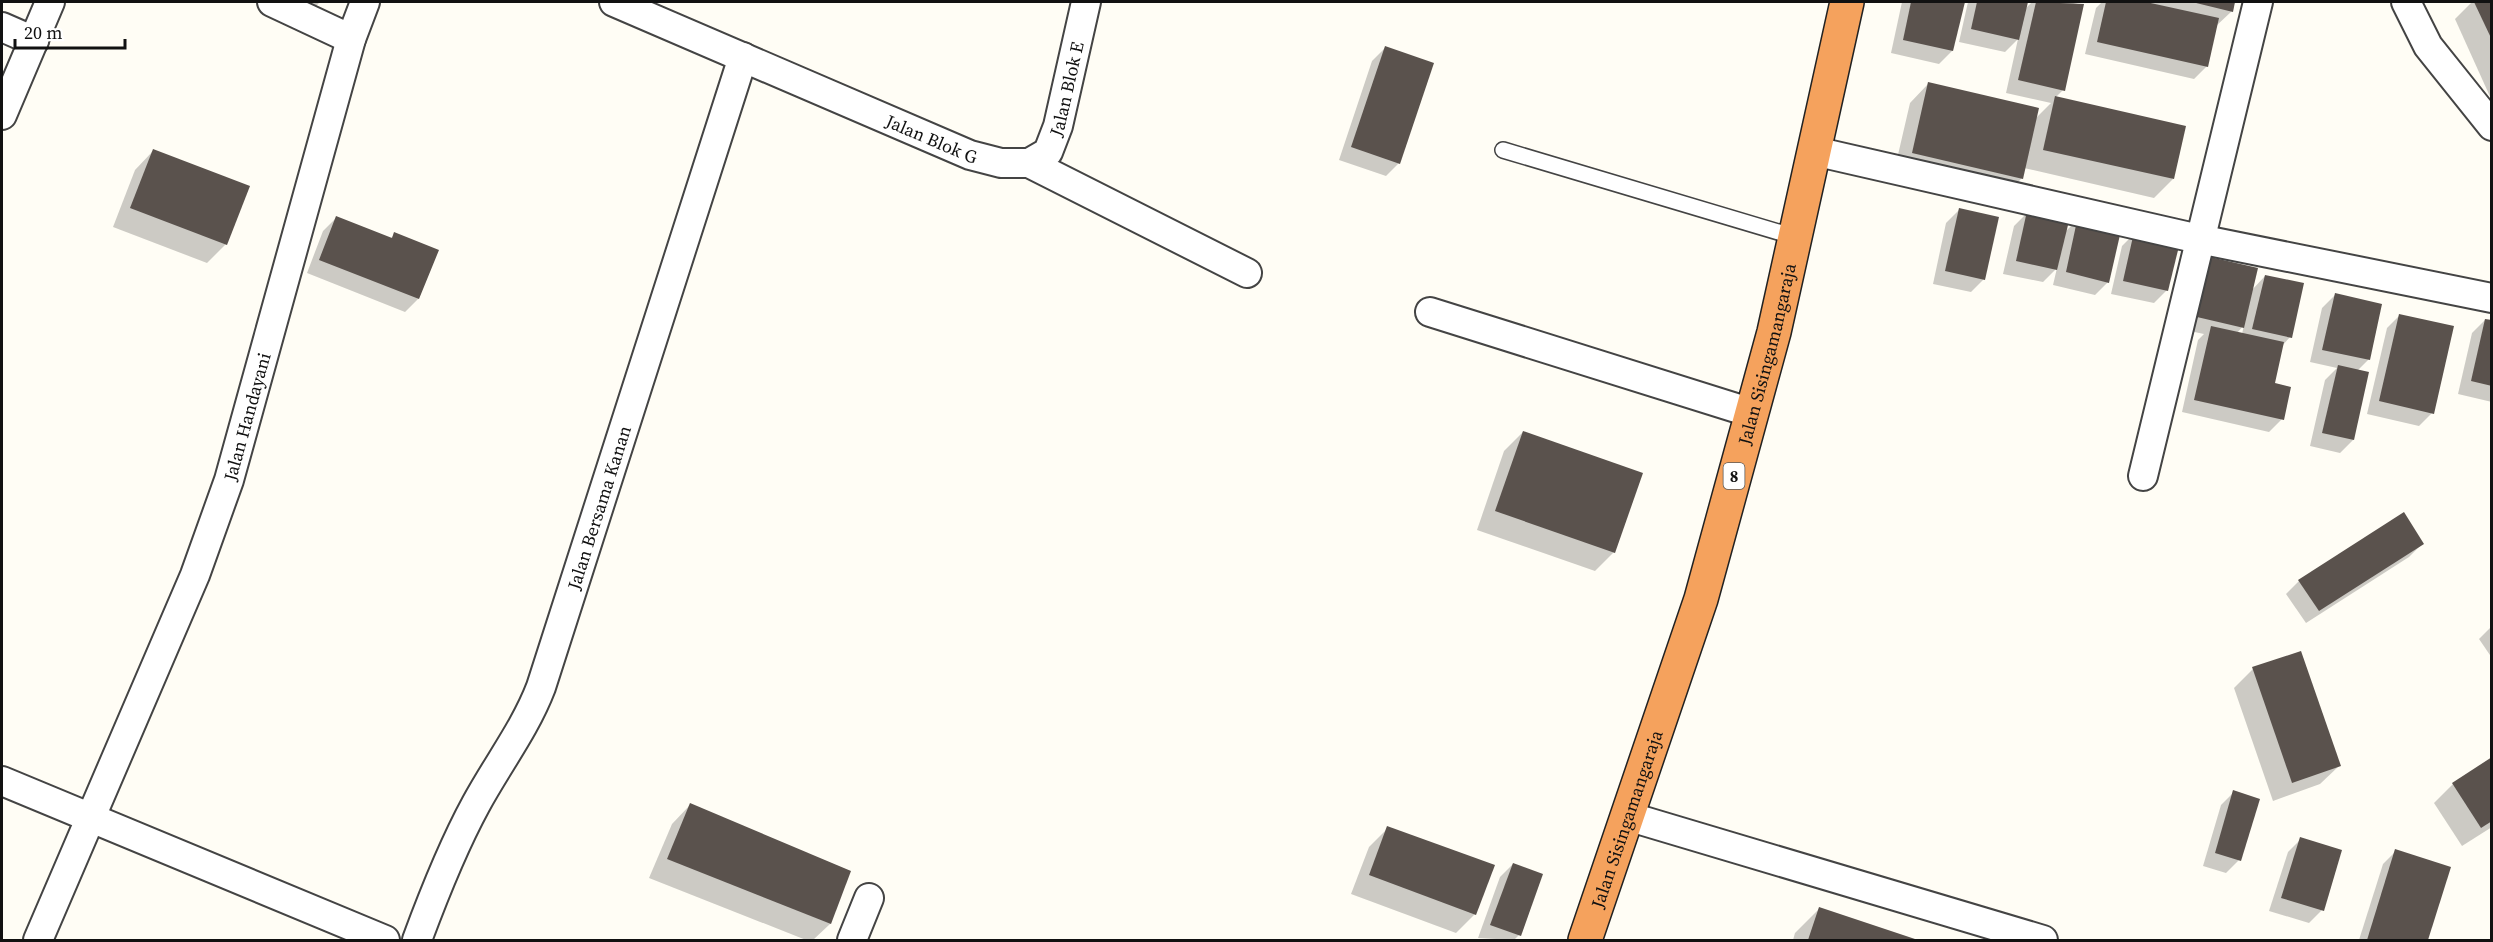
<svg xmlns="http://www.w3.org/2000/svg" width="2493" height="942" font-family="'Source Serif 4',serif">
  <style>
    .shadow { fill: #0003; fill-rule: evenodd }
    .building { fill: #5a524d }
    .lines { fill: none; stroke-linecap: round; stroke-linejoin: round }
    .lane-casing { stroke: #444; stroke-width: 18 }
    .street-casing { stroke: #444; stroke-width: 32 }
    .highway-casing { stroke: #222; stroke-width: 36 }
    .lane { stroke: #fff; stroke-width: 15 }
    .street { stroke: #fff; stroke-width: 28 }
    .highway { stroke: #f5a25d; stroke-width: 33 }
    .labels { text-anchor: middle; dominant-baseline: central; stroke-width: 6; stroke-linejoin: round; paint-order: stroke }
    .shield { fill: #fff; stroke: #585858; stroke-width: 1.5 }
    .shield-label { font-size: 16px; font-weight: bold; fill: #111 }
    .street-label { font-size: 18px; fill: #111; stroke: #fff }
  </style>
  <rect width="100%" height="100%" fill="#fffdf5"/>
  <g class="shadow">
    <path d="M292,2H320L312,10Z"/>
    <path d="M1902,2H1963L1952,51L1939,64L1891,53Z"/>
    <path d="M1968,2H2026L2025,9L2032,2H2068L2083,5L2063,90L2055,98L2173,179L2154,198L2024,168L2022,178L2003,197L1894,172L1910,103L1928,84L2035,119L2051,103L2006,93L2018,39L2005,52L1959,42Z"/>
    <path d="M2102,2H2234L2232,11L2215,27L2207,66L2194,79L2085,54L2096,8Z"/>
    <path d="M2472,2H2492V101L2455,19Z"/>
    <path d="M1385,48L1399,163L1386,176L1339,160L1372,61Z"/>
    <path d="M153,151L226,244L207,263L113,227L135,170Z"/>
    <path d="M1959,210L1984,279L1971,292L1933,284L1946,223Z"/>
    <path d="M2027,213L2065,232L2079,218L2108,282L2095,295L2053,285L2057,268L2043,282L2003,274L2014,226Z"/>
    <path d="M336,218L390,239L395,234L418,299L405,312L307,273L323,231Z"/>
    <path d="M2135,233L2167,290L2154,303L2111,294L2122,246Z"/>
    <path d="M2211,259L2251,291L2265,276L2290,337L2282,346L2273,384L2282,419L2269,432L2182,412L2198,340L2204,334L2185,330ZM2244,325L2242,334L2237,333Z"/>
    <path d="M2335,295L2369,359L2357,371L2353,440L2340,453L2310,446L2325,380L2337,368L2310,362L2322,308Z"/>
    <path d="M2400,315L2432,413L2419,426L2367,414L2387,328Z"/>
    <path d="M2485,320L2492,322V402L2458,394L2472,333Z"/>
    <path d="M1523,432L1614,552L1595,571L1477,530L1504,451Z"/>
    <path d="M2422,544L2409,557L2306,623L2286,594L2299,581Z"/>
    <path d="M2492,626V658L2479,639Z"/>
    <path d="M2253,669L2339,766L2320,784L2273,801L2234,688Z"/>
    <path d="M2492,759V827L2462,846L2434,803L2453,784Z"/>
    <path d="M2234,792L2239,860L2226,873L2203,866L2221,805Z"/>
    <path d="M690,805L850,871L830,924L813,940H806L649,878L672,824Z"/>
    <path d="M1388,828L1475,914L1456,933L1351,894L1369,847Z"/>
    <path d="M2301,839L2322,910L2309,923L2269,911L2288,852Z"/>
    <path d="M2396,851L2449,868L2427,940H2359L2383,864Z"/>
    <path d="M1513,864L1519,935L1514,940L1478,938L1500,877Z"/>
    <path d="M1819,909L1914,940H1793L1795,933Z"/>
  </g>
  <g class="building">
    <path d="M1911,2H1965L1953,51L1903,40Z"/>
    <path d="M1977,2H2028L2019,40L1971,29Z"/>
    <path d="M2036,2L2084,4L2065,91L2018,80Z"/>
    <path d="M2106,2H2146L2219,18L2208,67L2097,42Z"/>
    <path d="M2192,2H2235L2233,12Z"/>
    <path d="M2474,2H2492V40Z"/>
    <path d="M1385,46L1434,63L1400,164L1351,147Z"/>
    <path d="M1928,82L2039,108L2023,179L1912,153Z"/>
    <path d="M2055,96L2186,126L2174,179L2043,150Z"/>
    <path d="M153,149L250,186L227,245L130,208Z"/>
    <path d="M1959,208L1999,217L1985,280L1945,271Z"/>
    <path d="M2027,211L2069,221L2057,270L2016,261Z"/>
    <path d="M336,216L392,238L394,232L439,250L419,299L319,260Z"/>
    <path d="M2078,216L2122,226L2109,283L2066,272Z"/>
    <path d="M2134,232L2180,242L2168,291L2123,281Z"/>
    <path d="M2210,257L2258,268L2244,328L2197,317Z"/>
    <path d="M2265,275L2304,283L2292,338L2252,329Z"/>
    <path d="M2335,293L2382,304L2370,360L2322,350Z"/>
    <path d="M2399,314L2454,326L2434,414L2379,401Z"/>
    <path d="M2485,319L2492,320V386L2471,381Z"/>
    <path d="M2211,326L2284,342L2275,383L2291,387L2284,420L2194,400Z"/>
    <path d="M2338,365L2369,372L2354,440L2322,433Z"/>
    <path d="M1523,431L1643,473L1615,553L1495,511Z"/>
    <path d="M2404,512L2424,544L2319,611L2298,580Z"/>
    <path d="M2301,651L2341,766L2292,783L2252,667Z"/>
    <path d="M2492,757V821L2481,828L2452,783Z"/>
    <path d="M2233,790L2260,799L2241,861L2215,853Z"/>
    <path d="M690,803L851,871L831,924L667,859Z"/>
    <path d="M1387,826L1495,865L1476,915L1369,875Z"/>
    <path d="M2300,837L2342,850L2324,911L2281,898Z"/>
    <path d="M2395,849L2451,867L2428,940H2367Z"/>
    <path d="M1513,863L1543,874L1521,936L1490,925Z"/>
    <path d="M1819,907L1918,940H1808Z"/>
  </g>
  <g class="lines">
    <defs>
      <path id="lane" d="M1503,150L1795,237"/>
      <g id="street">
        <path d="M272,2L351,39"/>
        <path id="s1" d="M614,2L970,155L1001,163H1029L1247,273"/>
        <path d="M2406,2L2428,46L2492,126"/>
        <path d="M2,27L34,41"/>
        <path d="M2,115L50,2"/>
        <path d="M1814,151L2199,239L2492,298"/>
        <path id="s2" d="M1029,163L1048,152L1058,126L1086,2"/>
        <path d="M1430,312L1752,413"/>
        <path d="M2143,476L2258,2"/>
        <path d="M2,781L385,940"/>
        <path d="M1627,816L2043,940"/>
        <path id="s3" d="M38,940L195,575L229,480L351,39L365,2"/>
        <path id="s4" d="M417,940C434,894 452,848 476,804C497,765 525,729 541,687L743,57"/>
        <path d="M852,940L869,898"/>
      </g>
      <g id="highway">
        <path id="s5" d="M1585,940L1701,599L1774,332L1847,2"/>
      </g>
    </defs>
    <use href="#lane" class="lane-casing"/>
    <use href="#street" class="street-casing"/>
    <use href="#highway" class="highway-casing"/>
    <use href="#lane" class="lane"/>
    <use href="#street" class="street"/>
    <use href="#highway" class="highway"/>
  </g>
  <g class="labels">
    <rect class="shield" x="1723.5" y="463" width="21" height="26" rx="4.5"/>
    <g class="shield-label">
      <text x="1734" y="476">8</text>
    </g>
    <g class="street-label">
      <text stroke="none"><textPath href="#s2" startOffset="88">Jalan Blok E</textPath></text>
      <text stroke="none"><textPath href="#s1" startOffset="346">Jalan Blok G</textPath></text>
      <text stroke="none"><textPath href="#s5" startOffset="614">Jalan Sisingamangaraja</textPath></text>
      <text stroke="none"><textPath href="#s3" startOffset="564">Jalan Handayani</textPath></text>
      <text stroke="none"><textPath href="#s4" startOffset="471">Jalan Bersama Kanan</textPath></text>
      <text stroke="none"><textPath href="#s5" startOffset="128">Jalan Sisingamangaraja</textPath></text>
    </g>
  </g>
  <rect width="2493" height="942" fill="none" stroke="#111111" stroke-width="6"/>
  <path d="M15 39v9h110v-9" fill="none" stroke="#111111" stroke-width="3"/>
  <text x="24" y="39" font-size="18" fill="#111111" stroke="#ffffff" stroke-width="4.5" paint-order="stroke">20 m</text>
</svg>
